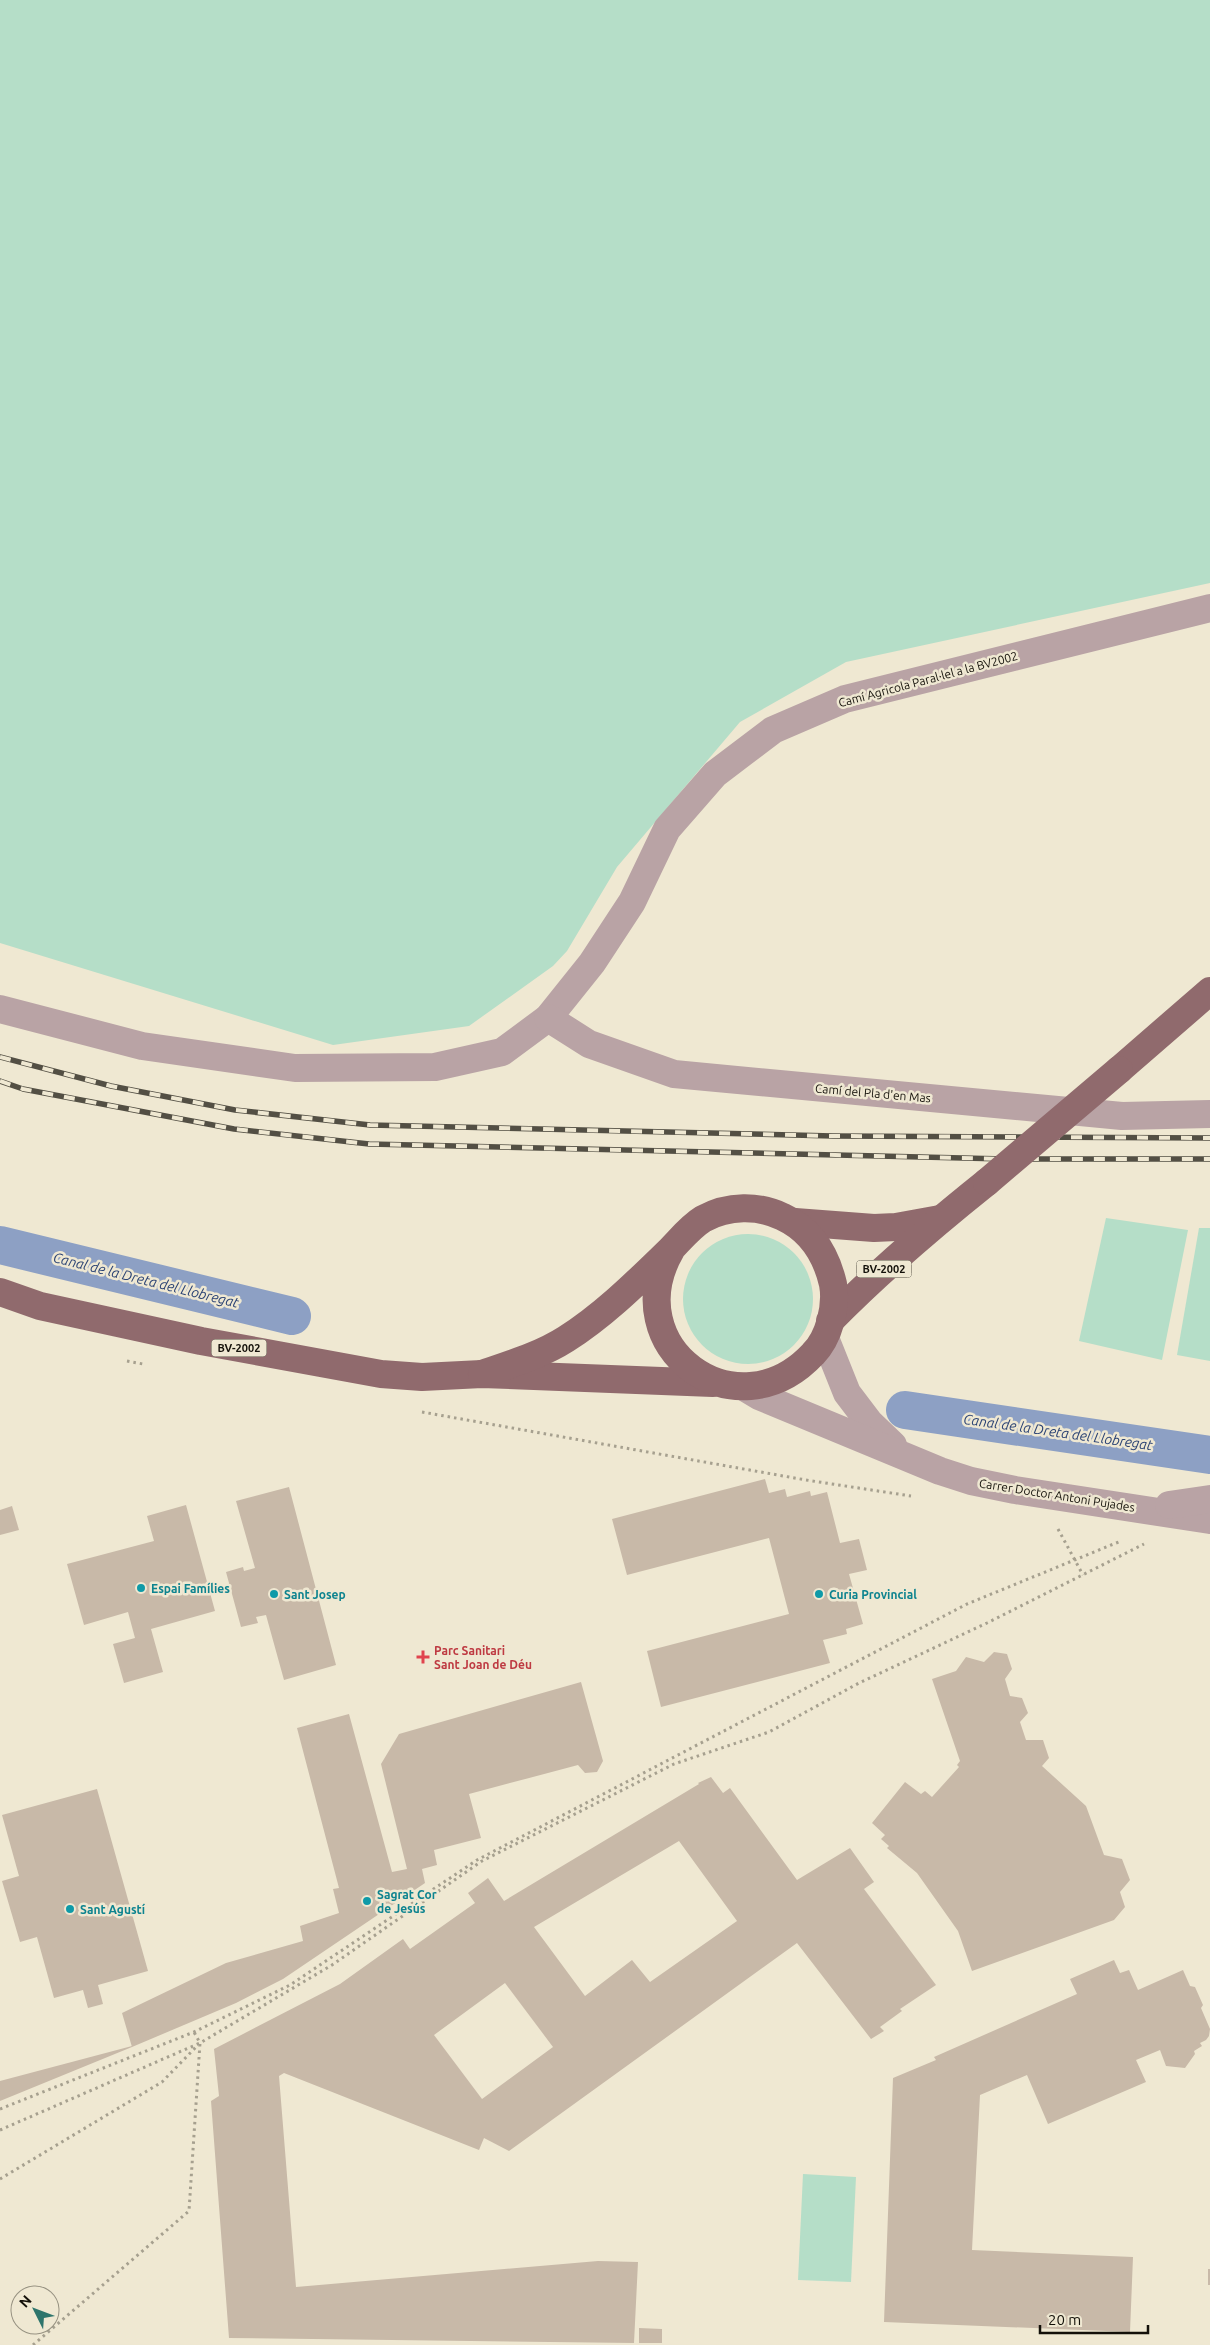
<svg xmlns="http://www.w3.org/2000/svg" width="1210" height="2345" font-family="Ubuntu,sans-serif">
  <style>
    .green { fill: #b5dec8 }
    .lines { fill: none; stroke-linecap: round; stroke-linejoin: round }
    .canal { stroke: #8da0c4; stroke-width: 38 }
    .building { fill: #c8b9a8; fill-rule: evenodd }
    .path { stroke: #a6a08f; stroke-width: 3; stroke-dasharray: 2.5 4; stroke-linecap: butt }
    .street { stroke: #b9a3a5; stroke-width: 28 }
    .primary { stroke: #906a6d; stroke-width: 28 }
    .rail-casing { stroke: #534f44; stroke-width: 5.5 }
    .rail { stroke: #efe8d2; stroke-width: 4; stroke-dasharray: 11; stroke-linecap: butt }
    .primary-bridge { stroke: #906a6d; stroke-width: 28 }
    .culture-dot { fill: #0f9aa8; stroke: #efe8d2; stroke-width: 2 }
    .health-dot { fill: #e0444e; stroke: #efe8d2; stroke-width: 2 }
    .labels { text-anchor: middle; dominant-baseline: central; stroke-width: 5; stroke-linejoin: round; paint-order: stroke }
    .shield { fill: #efe8d2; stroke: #555145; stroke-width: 1 }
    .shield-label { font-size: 11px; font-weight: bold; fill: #131009 }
    .street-label { font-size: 12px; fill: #131009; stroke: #efe8d2 }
    .culture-label { font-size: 12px; font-weight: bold; fill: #0d838f; stroke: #efe8d2; text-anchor: start }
    .health-label { font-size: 12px; font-weight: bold; fill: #be3a42; stroke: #efe8d2; text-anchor: start }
    .water-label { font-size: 14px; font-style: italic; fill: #2b4374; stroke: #efe8d2 }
  </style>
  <rect width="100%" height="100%" fill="#efe8d2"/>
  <g class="green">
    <path d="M0,0H1210V583L846,662L740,722L617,867L567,951L553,966L469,1026L333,1045L0,943Z"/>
    <path d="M1106,1218L1188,1230L1162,1360L1079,1341Z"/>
    <path d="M1199,1228H1210V1361L1177,1355Z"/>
    <circle cx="748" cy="1299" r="65"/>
    <path d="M803,2174L856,2177L851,2282L798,2280Z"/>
  </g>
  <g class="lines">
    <g class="canal">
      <path d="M0,1245L292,1316"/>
      <path d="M905,1410L1210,1455"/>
    </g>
  </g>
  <g class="building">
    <path d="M765,1479L769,1493L785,1489L787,1497L810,1491L811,1496L827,1492L840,1543L859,1539L867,1570L849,1574L863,1624L846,1629L847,1634L823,1640L830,1663L661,1707L647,1651L789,1614L769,1538L627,1575L612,1519Z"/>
    <path d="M289,1487L336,1665L284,1680L266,1615L256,1617L258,1623L241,1627L226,1572L243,1567L244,1571L255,1568L236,1501Z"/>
    <path d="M186,1505L215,1611L151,1629L163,1672L124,1683L113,1644L135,1638L128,1612L84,1625L67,1564L154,1541L147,1516Z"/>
    <path d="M12,1506L19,1530L0,1535V1510Z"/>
    <path d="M994,1652L1007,1654L1012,1669L1005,1679L1010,1696L1022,1698L1028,1713L1020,1722L1026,1740H1043L1049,1758L1042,1766L1086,1806L1104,1855L1122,1859L1130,1880L1120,1892L1125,1907L1114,1920L972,1971L958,1931L917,1873L887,1848L889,1846L881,1839L885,1835L872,1823L905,1782L921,1794L925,1791L932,1797L959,1767L957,1765L960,1761L932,1679L956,1671L966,1657L984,1662Z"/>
    <path d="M581,1682L603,1761L597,1772L585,1773L578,1765L469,1794L481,1838L434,1850L437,1865L422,1869L425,1883L283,1979L236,2003L132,2047L122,2013L226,1963L303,1941L300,1926L339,1913L333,1889L339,1888L297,1728L349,1714L392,1872L407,1869L381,1764L399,1734Z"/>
    <path d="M711,1777L723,1793L730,1788L797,1880L850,1848L874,1882L864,1889L936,1985L900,2009L902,2011L880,2027L884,2031L871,2039L797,1943L509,2151L484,2138L479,2150L284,2073L279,2076L296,2287L598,2261L638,2262L634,2343L229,2338L211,2101L219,2096L214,2049L340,1984L403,1939L410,1949L475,1903L468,1893L488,1878L504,1901L699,1784L698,1783ZM679,1841L737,1921L650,1982L632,1960L585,1996L534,1927ZM505,1983L553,2047L482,2099L434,2035Z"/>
    <path d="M97,1789L148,1971L98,1985L103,2004L88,2008L83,1990L54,1998L37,1937L20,1942L2,1881L19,1876L2,1815Z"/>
    <path d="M1114,1960L1120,1973L1129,1970L1138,1990L1183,1970L1190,1986L1195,1987L1203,2005L1201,2008L1210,2029L1209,2036L1206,2040L1200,2043L1202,2046L1194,2051L1195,2054L1185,2068L1166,2066L1160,2050L1136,2060L1146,2082L1048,2124L1027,2075L980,2095L972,2250L1133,2257L1130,2332L884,2322L893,2078L936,2060L934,2057L1077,1994L1070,1979Z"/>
    <path d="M132,2046V2047L0,2101V2081Z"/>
    <rect x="1208" y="2269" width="2" height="16"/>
    <path d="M639,2328L662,2329V2343H639Z"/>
  </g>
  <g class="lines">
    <g class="path">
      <path d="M127,1361L143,1364"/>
      <path d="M422,1412L806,1480L911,1496"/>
      <path d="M1058,1529L1083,1575"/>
      <path d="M0,2109L194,2032L290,1985L477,1860L967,1604L1121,1541"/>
      <path d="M0,2130L200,2043L332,1965L482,1861L674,1764L769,1732L859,1683L987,1623L1144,1544"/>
      <path d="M0,2179L162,2082L197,2046"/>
      <path d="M33,2345L189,2211L200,2043L194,2032"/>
    </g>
    <g class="street">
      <path d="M0,1009L142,1046L295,1068L435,1067L502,1052L548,1018L592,963L632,902L667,829L715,774L773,730L845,699L1210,608"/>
      <path d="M548,1018L589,1044L674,1074L1122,1116L1210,1114"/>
      <path d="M825,1338L847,1393L869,1422L893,1445"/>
      <path d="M744,1387L759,1396L940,1471L971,1481L1015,1490L1210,1520"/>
      <path d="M1169,1505L1210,1499"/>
    </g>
    <g class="primary">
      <path d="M1119,1070L1210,991"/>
      <path d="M795,1222L874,1228L896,1227L940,1219"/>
      <path d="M0,1292L40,1306L201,1341L381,1374L422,1377L482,1374L713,1383"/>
      <path d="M830,1321C879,1271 932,1226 987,1182"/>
      <path d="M482,1374C511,1364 541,1355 566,1339C604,1315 637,1282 669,1251C680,1240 690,1227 703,1219C728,1205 759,1205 783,1217C811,1230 826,1254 833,1284C837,1307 829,1338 813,1354C736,1436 615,1347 671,1250"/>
    </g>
    <defs>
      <g id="rail">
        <path d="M0,1057L111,1086L235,1110L370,1125L833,1136L1210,1138"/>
        <path d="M0,1081L23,1089L234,1129L369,1144L1005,1159H1210"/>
      </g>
    </defs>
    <use href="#rail" class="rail-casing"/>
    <use href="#rail" class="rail"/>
    <path class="primary-bridge" d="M987,1182L1119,1070"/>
  </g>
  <g class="culture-dot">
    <circle cx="141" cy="1588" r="5"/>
    <circle cx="274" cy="1594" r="5"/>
    <circle cx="819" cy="1594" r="5"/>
    <circle cx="367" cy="1901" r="5"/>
    <circle cx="70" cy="1909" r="5"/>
  </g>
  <path class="health-dot" d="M420.5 1649.5h5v5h5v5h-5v5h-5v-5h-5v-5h5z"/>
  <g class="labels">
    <g class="shield">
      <rect x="856.5" y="1260.5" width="55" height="17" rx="4"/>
      <rect x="211.5" y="1339.5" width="55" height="17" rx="4"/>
    </g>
    <g class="shield-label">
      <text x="884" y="1269">BV-2002</text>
      <text x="239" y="1348">BV-2002</text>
    </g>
    <g class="street-label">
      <text transform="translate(928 679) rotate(-15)">Camí Agricola Paral·lel a la BV2002</text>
      <text transform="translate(873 1093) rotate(5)">Camí del Pla d'en Mas</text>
      <text transform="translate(1057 1495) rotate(9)">Carrer Doctor Antoni Pujades</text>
    </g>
    <g class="culture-label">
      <text x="151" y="1588">Espai Famílies</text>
      <text x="284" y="1594">Sant Josep</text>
      <text x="829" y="1594">Curia Provincial</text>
      <text x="377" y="1894">Sagrat Cor<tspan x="377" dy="14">de Jesús</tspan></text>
      <text x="80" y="1909">Sant Agustí</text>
    </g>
    <g class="health-label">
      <text x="434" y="1650">Parc Sanitari<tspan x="434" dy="14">Sant Joan de Déu</tspan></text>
    </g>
    <g class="water-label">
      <text transform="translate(146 1280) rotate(14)">Canal de la Dreta del Llobregat</text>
      <text transform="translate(1058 1432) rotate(8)">Canal de la Dreta del Llobregat</text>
    </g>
  </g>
  <g transform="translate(35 2310) rotate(312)"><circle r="24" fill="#efe8d2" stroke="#979282"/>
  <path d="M0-4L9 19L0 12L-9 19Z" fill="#2e756c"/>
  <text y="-8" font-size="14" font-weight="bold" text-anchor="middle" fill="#131009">N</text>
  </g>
  <path d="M1040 2325v8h108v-8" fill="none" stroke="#131009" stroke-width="2.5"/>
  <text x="1048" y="2325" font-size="15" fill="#131009" stroke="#efe8d2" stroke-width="4" paint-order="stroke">20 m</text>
</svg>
